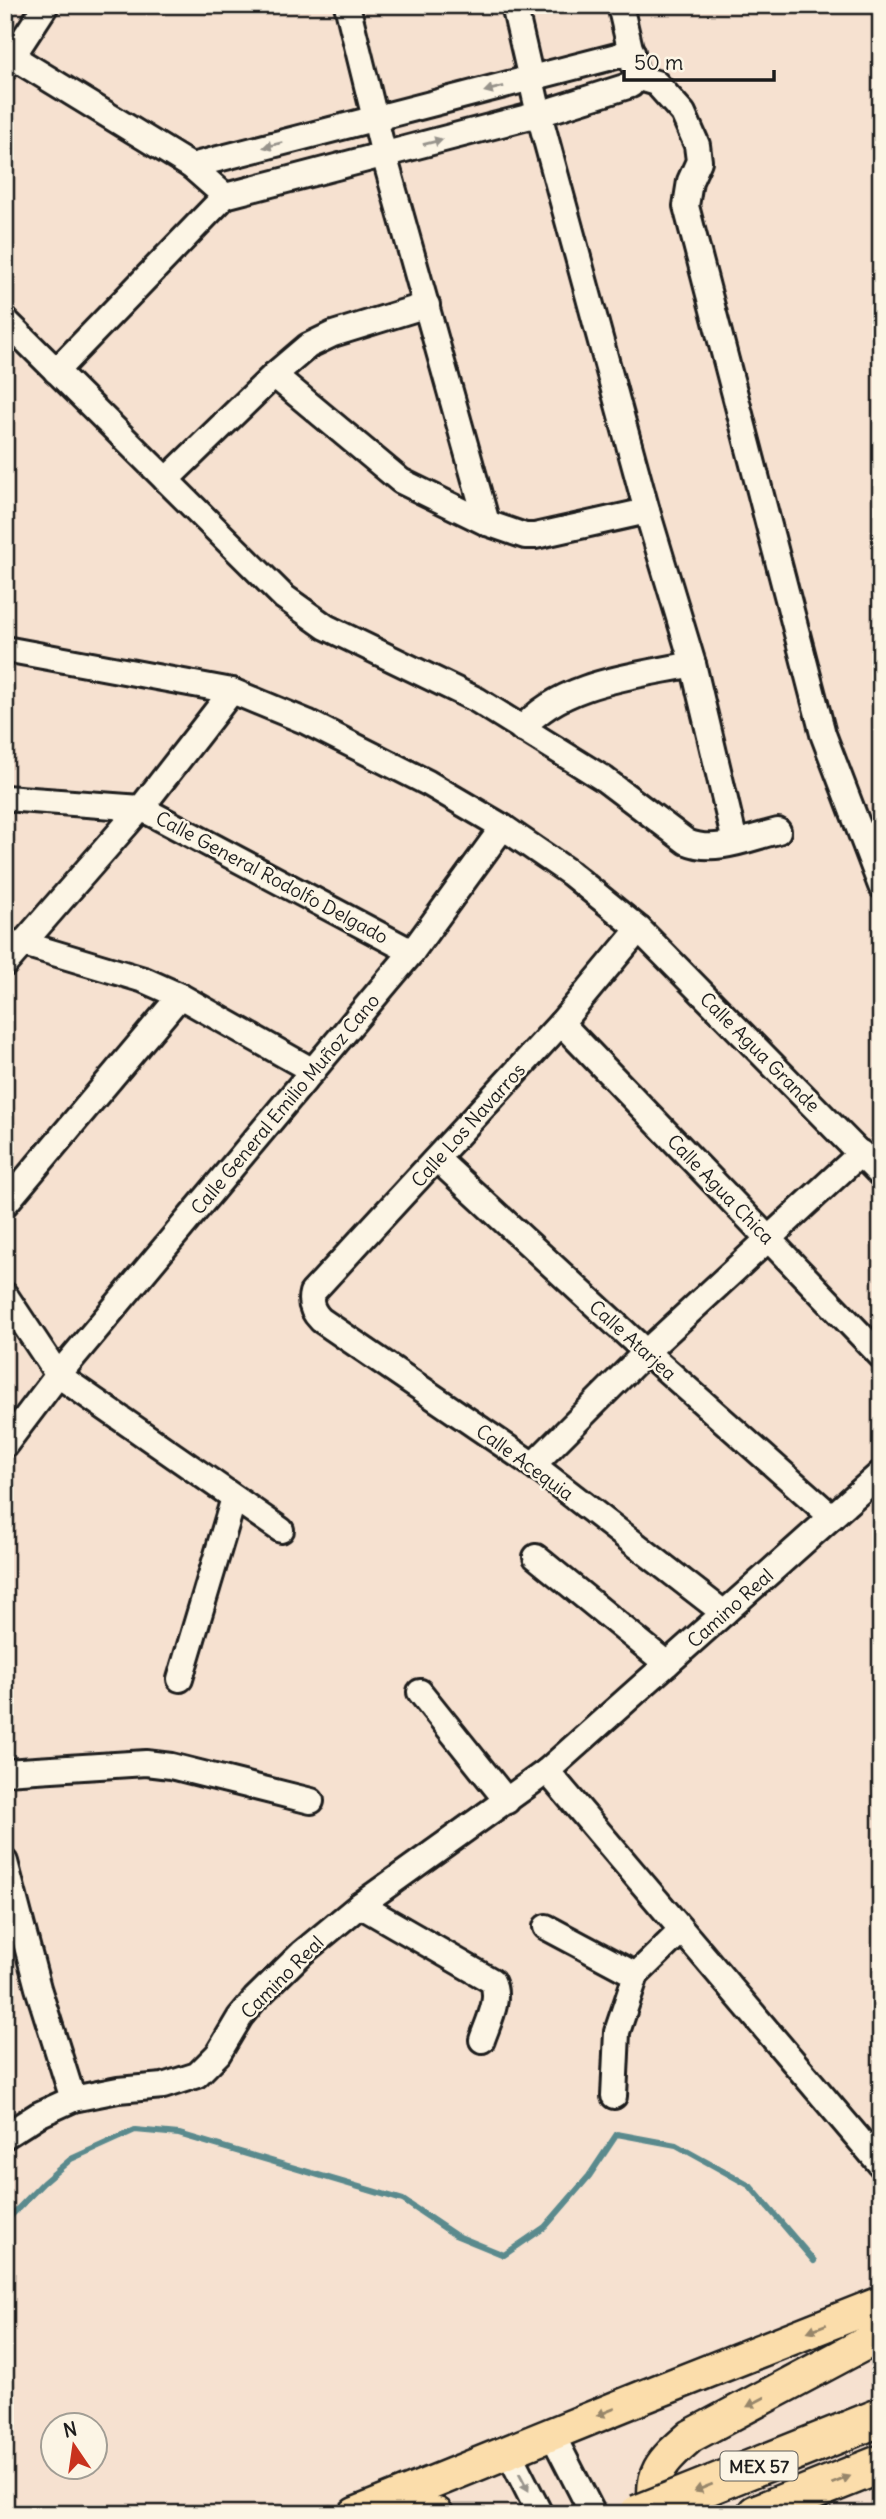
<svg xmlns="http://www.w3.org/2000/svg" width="886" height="2519" font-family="Delius,sans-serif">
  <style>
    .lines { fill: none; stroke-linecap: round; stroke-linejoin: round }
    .stream { stroke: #5a8a8d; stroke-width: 6 }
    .minor-casing { stroke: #1c1c1c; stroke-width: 30 }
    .major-casing { stroke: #1c1c1c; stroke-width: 37 }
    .highway-casing { stroke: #1c1c1c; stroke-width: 42 }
    .path { stroke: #1c1c1c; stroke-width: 3.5; stroke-dasharray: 5 5; stroke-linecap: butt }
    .minor { stroke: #fcf5e5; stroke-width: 24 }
    .major { stroke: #fbddab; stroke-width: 32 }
    .highway { stroke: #fbddab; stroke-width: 37 }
    .highway-bridge-casing { stroke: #1c1c1c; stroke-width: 42; stroke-linecap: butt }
    .highway-bridge { stroke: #fbddab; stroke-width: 37 }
    .oneway { fill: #97938b }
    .oneway2 { fill: #97866b }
    .labels { text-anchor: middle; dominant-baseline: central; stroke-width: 5; stroke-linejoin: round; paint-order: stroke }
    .shield { fill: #fcf5e5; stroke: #5f5d58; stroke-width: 2 }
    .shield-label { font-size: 18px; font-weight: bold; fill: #1c1c1c }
    .street-label { font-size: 19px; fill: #1c1c1c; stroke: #fcf5e5 }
  </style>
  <rect width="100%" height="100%" fill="#f6e1d0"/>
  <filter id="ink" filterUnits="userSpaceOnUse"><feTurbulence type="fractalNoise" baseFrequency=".0143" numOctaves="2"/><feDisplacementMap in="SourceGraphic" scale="14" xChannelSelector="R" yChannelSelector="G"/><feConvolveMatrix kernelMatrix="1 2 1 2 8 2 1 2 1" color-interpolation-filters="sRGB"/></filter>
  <g filter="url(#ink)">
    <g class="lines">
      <path class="stream" d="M5,2222L43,2183L71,2159L135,2130L179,2134L403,2200L455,2235L504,2255L545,2227L589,2176L617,2134L676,2145L750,2186L814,2261"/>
      <defs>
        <g id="minor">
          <path d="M347,5L384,155L487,523"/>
          <path d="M514,5L539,114L647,511L693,664L735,842"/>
          <path d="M13,57L191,166L225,196"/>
          <path d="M5,68L46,5"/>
          <path d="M636,77L656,83L683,113L697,145L699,161L690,181L686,206L823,734L881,886"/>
          <path d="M191,166L632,52"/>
          <path d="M5,320L284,597L326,627L477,700L604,779L687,842C715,854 749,838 778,831"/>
          <path d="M56,371L225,196L539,114L631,85L636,77L635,70L620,5"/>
          <path d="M274,375L401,481L487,523L525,536H535L647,511"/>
          <path d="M166,480L274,375L308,346L333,334L427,305"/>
          <path d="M5,649L232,691L307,722L428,783L503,827L570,873L639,929L881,1175"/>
          <path d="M522,729C561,682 636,676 693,664"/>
          <path d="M5,798L141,808L412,952"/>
          <path d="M639,929L561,1023L312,1293C309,1304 313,1312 321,1320L533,1465L724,1613"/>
          <path d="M10,943L24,944L144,980L180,996L313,1071"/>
          <path d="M5,964L141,808L232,691"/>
          <path d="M561,1023L881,1356"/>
          <path d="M437,1159L646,1352L832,1517"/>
          <path d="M5,1204L180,996"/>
          <path d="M5,1295L58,1375L281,1530"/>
          <path d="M5,1445L58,1375L412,952L503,827"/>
          <path d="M533,1465L646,1352L861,1153"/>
          <path d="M536,1557L667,1664"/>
          <path d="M180,1679L234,1498"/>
          <path d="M420,1692L507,1801"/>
          <path d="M547,1771L881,2165"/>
          <path d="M5,1772L146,1763L171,1766L311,1801"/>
          <path d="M5,1862L38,1988L73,2099"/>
          <path d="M360,1905L492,1981C501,1999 488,2022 482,2040"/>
          <path d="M546,1927L636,1975"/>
          <path d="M614,2096L617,2032L636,1975L681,1931"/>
          <path d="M5,2136L38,2115L73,2099L118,2090L163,2086L197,2075L218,2054L240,2017L255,1999L302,1953L360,1905L547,1771L881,1473"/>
          <path d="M552,2434L593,2514"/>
          <path d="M508,2451L540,2514"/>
        </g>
        <g id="major">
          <path d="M355,2514L643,2397L881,2303"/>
          <path d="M408,2514L429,2512L437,2514"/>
          <path d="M657,2514C647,2474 662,2461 691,2436L881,2335"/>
        </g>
        <path id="highway" d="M756,2514L881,2464"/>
      </defs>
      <use href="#minor" class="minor-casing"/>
      <use href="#major" class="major-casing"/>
      <use href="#highway" class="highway-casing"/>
      <path class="path" d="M311,2514L331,2506"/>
      <use href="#minor" class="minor"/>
      <use href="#major" class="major"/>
      <use href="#highway" class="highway"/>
      <defs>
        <path id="highway-bridge" d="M638,2514L881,2417"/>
      </defs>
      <use href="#highway-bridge" class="highway-bridge-casing"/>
      <use href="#highway-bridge" class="highway-bridge"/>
    </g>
    <defs><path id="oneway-solid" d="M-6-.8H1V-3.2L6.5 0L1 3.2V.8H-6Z" transform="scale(1.75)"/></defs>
    <g class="oneway">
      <use href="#oneway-solid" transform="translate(494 89) rotate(165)"/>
      <use href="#oneway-solid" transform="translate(433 142) rotate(-15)"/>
      <use href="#oneway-solid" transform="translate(273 145) rotate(166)"/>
      <use href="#oneway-solid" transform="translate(524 2482) rotate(62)"/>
    </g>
    <g class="oneway2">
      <use href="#oneway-solid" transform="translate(817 2328) rotate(159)"/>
      <use href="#oneway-solid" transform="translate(756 2402) rotate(152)"/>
      <use href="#oneway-solid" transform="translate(606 2412) rotate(158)"/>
      <use href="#oneway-solid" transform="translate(841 2480) rotate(-22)"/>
      <use href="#oneway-solid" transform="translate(703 2488) rotate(158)"/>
    </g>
  </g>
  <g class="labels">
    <rect class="shield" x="720.5" y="2451.5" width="77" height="29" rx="5"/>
    <g class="shield-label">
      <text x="759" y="2466">MEX 57</text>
    </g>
    <g class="street-label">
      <text transform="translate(272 877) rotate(28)">Calle General Rodolfo Delgado</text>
      <text transform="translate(760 1052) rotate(45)">Calle Agua Grande</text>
      <text transform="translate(285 1104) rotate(-50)">Calle General Emilio Muñoz Cano</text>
      <text transform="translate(468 1125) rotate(-48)">Calle Los Navarros</text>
      <text transform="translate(721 1189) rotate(46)">Calle Agua Chica</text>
      <text transform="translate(633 1340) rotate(42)">Calle Atarjea</text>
      <text transform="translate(525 1462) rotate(36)">Calle Acequia</text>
      <text transform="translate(730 1608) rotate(-42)">Camino Real</text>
      <text transform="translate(282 1977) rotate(-45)">Camino Real</text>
    </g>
  </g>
  <rect width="886" height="2519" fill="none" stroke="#fcf5e5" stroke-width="28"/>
  <rect x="14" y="14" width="858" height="2491" fill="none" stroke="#1c1c1c" stroke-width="2.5" filter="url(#ink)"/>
  <g transform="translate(74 2446) rotate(347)"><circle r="33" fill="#fcf5e5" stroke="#a29e95" stroke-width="2"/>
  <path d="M0-5L12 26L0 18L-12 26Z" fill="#c8321e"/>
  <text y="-10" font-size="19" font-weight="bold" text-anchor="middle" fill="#1c1c1c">N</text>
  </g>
  <path d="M624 70v10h150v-10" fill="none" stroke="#1c1c1c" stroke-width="3.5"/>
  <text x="634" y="70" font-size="21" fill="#1c1c1c" stroke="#fcf5e5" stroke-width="5" paint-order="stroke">50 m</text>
</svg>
